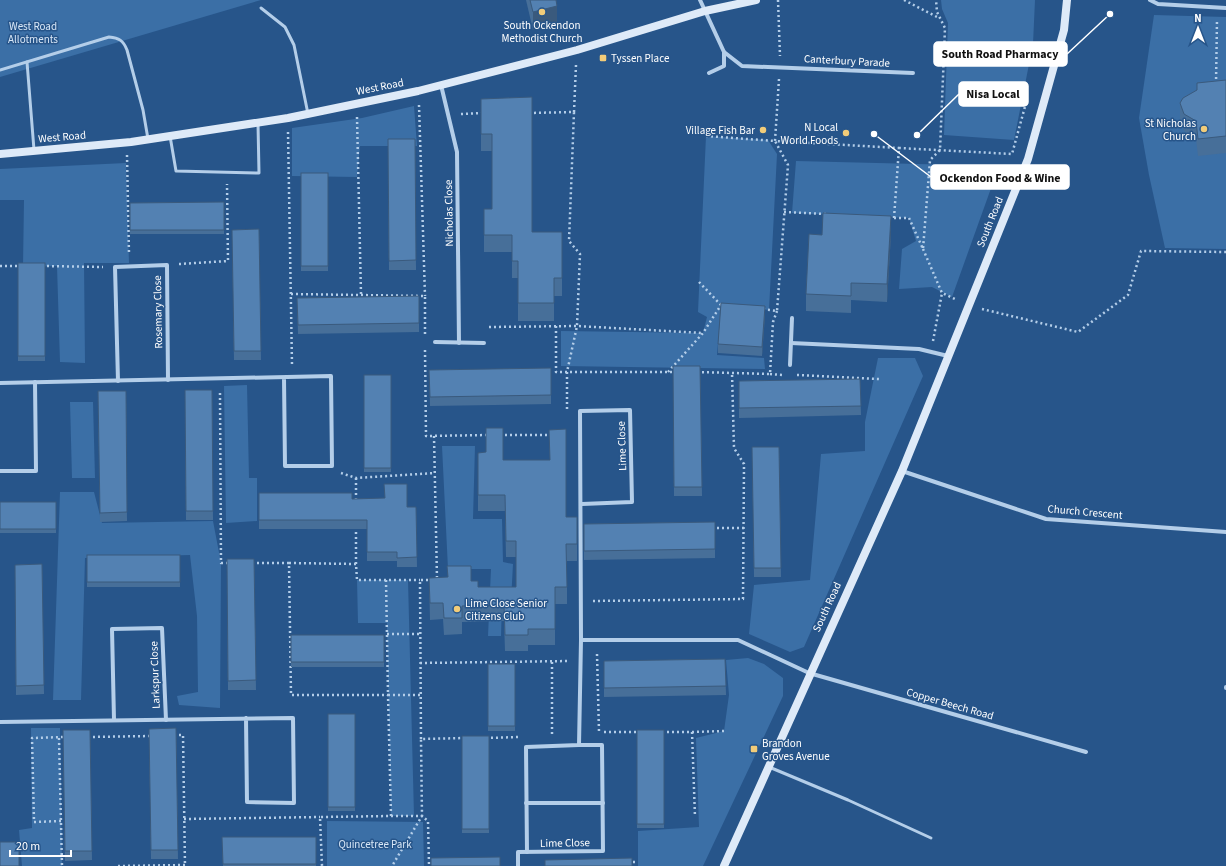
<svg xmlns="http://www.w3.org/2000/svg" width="1226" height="866" font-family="'Source Sans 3',sans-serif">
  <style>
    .green { fill: #3b6fa6 }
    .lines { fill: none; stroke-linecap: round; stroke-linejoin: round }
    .path { stroke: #b4cee9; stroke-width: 2.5; stroke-dasharray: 2 3; stroke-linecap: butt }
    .lane { stroke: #b4cee9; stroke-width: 3 }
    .street { stroke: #b4cee9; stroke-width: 4 }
    .secondary { stroke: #deeaf8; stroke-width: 8 }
    .wall { fill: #476f99 }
    .shaded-wall { fill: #3a5a7d }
    .building { fill: #5381b2; stroke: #3a5a7d }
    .poi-dot { fill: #f2cc79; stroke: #27558a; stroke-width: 1.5 }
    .labels { text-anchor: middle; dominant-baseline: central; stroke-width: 3; stroke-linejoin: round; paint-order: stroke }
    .poi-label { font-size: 11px; fill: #fff; stroke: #27558a; text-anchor: start }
    .park-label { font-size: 11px; fill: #d8e7f7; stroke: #27558a }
    .street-label { font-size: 11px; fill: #fff; stroke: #27558a }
    .leader { fill: none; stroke: #fff; stroke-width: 1.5 }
    .callout-dot { fill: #fff; stroke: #27558a; stroke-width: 1.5 }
    .callout { fill: #fff; stroke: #fff; stroke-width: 1.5 }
    .callout-label { font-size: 12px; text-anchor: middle; font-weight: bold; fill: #111 }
  </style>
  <rect width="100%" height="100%" fill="#27558a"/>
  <g class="green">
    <path d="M0,0H261L0,77Z"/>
    <path d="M941,0H1035L1033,44L1014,140L944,135L948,23L942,9Z"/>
    <path d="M1154,15L1226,17V249L1165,248L1149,175L1139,118Z"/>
    <path d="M414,106L417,146H360L357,177L292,176V128L362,118Z"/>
    <path d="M706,136L768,140L777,154L769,310L721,305L717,355L764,358L765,369L561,366V331L703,333L707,317L698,312Z"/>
    <path d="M796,161L999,166L952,297L932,287L899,289L902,249L916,241L909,218L792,213Z"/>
    <path d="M126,163L129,263H84L85,363L60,362L57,266L23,267L24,200H0V169Z"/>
    <path d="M878,358H915L923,376L804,647L790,652L749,634L754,585L810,580L821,454L865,451V422Z"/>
    <path d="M247,385L249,478H257V521L226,523L224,386Z"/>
    <path d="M70,402H93L95,478H72Z"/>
    <path d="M442,446H475L473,519H502L503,562L513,564L511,601L502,602L501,636H488L491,569H448Z"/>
    <path d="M60,492H94L102,523L213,521L221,563L220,708L179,705L177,696L198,692L197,616L190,555L85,558L81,700H53Z"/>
    <path d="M357,580H408L414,816H391L387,623H358Z"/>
    <path d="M748,658L764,664L783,678V696L703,866H638V831L699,827L696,738L724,731L729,695L726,660Z"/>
    <path d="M31,728H60L62,866H22L19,830L32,828Z"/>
    <path d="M327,821L423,822L424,866H327Z"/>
  </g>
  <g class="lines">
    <g class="path">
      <path d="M778,0L780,56"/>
      <path d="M904,0L939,18"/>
      <path d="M779,79L775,141L899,148"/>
      <path d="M1216,84L1217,19"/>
      <path d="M419,105L425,296"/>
      <path d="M529,113L574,112L576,65"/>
      <path d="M461,114L484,113"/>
      <path d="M357,117L361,294"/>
      <path d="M288,132L292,365"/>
      <path d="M706,136L775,141L788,165L777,311L763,309"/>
      <path d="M127,155L129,254"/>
      <path d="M784,212L826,214"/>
      <path d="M889,218H909L923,249L930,160L940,150L945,28L937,12L936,0"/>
      <path d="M894,218L899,148L1012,154L1026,103H1028"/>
      <path d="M923,249L942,293L957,300"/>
      <path d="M179,264L228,261L227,184"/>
      <path d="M0,266H21"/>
      <path d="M42,266L103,267"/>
      <path d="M699,282L721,305"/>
      <path d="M291,294L425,296V335"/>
      <path d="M982,309L1078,332L1128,295L1141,251L1226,252"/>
      <path d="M556,326V372H676"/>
      <path d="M489,327L577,326L703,333"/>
      <path d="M933,341L942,293"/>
      <path d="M425,350L426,436L489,435"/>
      <path d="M668,372L703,333L721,305L724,306"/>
      <path d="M697,372L770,374L773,322L777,311"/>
      <path d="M770,374L782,375"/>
      <path d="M797,375L879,379"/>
      <path d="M220,393L221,563H229"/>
      <path d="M567,409V372L577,326L580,254L569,241L574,112"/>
      <path d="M500,435H551"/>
      <path d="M434,436L437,579"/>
      <path d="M341,473L356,478L435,473"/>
      <path d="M356,478V502"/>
      <path d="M356,527V564"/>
      <path d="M712,528H744"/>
      <path d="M252,563H289L291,695H388L391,816L320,817L322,866"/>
      <path d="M289,563L356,564L357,580H420"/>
      <path d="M386,580L388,695H421"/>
      <path d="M593,601L743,599L744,464L734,448L732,373"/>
      <path d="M387,634H420"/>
      <path d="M597,654L599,732"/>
      <path d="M552,662V735"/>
      <path d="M420,663L570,661"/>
      <path d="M604,732H639"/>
      <path d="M662,732H692L695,817"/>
      <path d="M692,732L724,731"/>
      <path d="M174,735H183L185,866"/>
      <path d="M88,737L151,736"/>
      <path d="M59,738L62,866"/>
      <path d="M486,738L519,737"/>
      <path d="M421,739L420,580H433"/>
      <path d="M391,816H422L392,866"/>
      <path d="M184,819L320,817"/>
      <path d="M61,821L34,822L32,738L65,737"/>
      <path d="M628,862H638"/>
      <path d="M433,865H429L428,821L422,816L421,739L465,738"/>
      <path d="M118,866L185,865"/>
    </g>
    <g class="lane">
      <path d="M261,8L285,27L294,45L308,114"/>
      <path d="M27,62L34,150"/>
      <path d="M0,70L109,37C119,38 123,40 127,50L143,110L148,139"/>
      <path d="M170,136L176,171L259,173L258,124"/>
      <path d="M769,767L848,800L931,838"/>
    </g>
    <g class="street">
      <path d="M700,0L724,52V66L709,73"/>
      <path d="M1150,0L1158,4L1226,8"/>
      <path d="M724,52L742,66L913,73"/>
      <path d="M441,85L457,152L459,343"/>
      <path d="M435,342L484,343"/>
      <path d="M791,343L919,349L948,356"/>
      <path d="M790,365L792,318"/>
      <path d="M118,381L115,267L167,265L168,380"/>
      <path d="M0,383L331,376L332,466H285L284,378"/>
      <path d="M0,471H36L35,382"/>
      <path d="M902,471L1046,519L1226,532"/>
      <path d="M582,504L632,502L630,410L580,411L581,640H738L809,673L1086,752"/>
      <path d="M1226,688V687"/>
      <path d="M114,720L112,629L162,628L166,720"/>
      <path d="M0,722C98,721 195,719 293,718L294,803L247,802L246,718"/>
      <path d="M526,803H603"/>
      <path d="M527,852L526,747L579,745L581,640"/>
      <path d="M518,866V852L603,851L602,745H579"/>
    </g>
    <g class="secondary">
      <path d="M0,154L131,142L288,118L418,91L577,50L705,11L756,0"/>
      <path d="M724,866L902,471L1028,159L1064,30L1067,0"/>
    </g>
  </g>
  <g class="wall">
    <path d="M526,0H556L557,23L533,30Z"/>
    <path d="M1226,80V153L1198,156L1196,139L1184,131L1180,120V103L1197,90V83Z"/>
    <path d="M481,99L532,232H562V296H554V321H518V278H512V252H484V209H492V151H481Z"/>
    <path d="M388,139H415L416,270H389Z"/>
    <rect x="301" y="173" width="27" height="98"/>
    <path d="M224,202V234H130V203Z"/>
    <path d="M259,229L261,360H234L232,230Z"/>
    <path d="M891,234L887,302L851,300V313L806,311V294L822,235Z"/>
    <rect x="18" y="263" width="27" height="98"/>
    <path d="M419,296V332L298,334L297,298Z"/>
    <path d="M765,315L762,356L718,353V344Z"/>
    <path d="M673,366H700L702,496H674Z"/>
    <path d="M551,368V404L430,406L429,370Z"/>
    <rect x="364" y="375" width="27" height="97"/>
    <path d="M860,379L861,415L739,418V381Z"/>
    <path d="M185,390H212L213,520H186Z"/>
    <path d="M98,391H126L127,521L100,522Z"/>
    <path d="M752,447H779L781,577H754Z"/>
    <path d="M478,453L503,460L566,517H577V561H567V604H555V645H528V651H505L504,621L462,622V634L444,635L443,619L430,620L429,578L471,581L478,587H516V557H506L505,511H478Z"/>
    <path d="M259,493L352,499L407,507H416L417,567H397V561H367V529H259Z"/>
    <rect x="0" y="502" width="56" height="31"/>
    <path d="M715,522V558L584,560V524Z"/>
    <rect x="87" y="555" width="93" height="32"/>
    <path d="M227,559H254L256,690H228Z"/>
    <path d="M42,564L44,694L16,695L15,565Z"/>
    <rect x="291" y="635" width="93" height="32"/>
    <path d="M725,659L726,695L604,697V661Z"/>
    <rect x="488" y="664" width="27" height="67"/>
    <rect x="328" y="714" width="27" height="97"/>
    <path d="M176,728L178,859H151L149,729Z"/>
    <path d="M63,730H90L92,860L65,861Z"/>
    <rect x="637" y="730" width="27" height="98"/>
    <rect x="462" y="736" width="27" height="97"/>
    <path d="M222,837H316V866H223Z"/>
  </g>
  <g class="shaded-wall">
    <path d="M557,6V23L533,30V12Z"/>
    <path d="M891,216V234L887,302V284Z"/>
    <path d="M765,306V315L762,356V347Z"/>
  </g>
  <g class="building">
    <path d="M530,0H556L557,6L533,12Z"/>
    <path d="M1226,80V136L1198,139L1196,121L1184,114L1180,103L1183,98L1197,90V83Z"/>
    <path d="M532,97V232H562V278H554V303H518V261H512V235H484V209H492V134H481V99Z"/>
    <path d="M388,139H415L416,260L389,261Z"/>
    <rect x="301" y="173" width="27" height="93"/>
    <path d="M224,202V230H130V203Z"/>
    <path d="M823,213L891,216L887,284L851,283V296L806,294L809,234L822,235Z"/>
    <path d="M259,229L261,351H234L232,230Z"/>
    <rect x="18" y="263" width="27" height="93"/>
    <path d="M419,296V323L298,325L297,298Z"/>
    <path d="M721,303L765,306L762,347L718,344Z"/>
    <path d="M673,366H700L702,487H674Z"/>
    <path d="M551,368V395L430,397L429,370Z"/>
    <rect x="364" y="375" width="27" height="93"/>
    <path d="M860,379L861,406L739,408V381Z"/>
    <path d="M185,390H212L213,511H186Z"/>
    <path d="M98,391H126L127,512L100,513Z"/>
    <path d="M486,428H503V460H550L549,430L566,429V517H577V544H566L567,587H555V629H528V635H505L504,605L462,606V618H444L443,603H430L429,578L448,577L447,566H471V581H478V587H516V541H506L505,495H478V453L486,452Z"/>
    <path d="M752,447H779L781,568H754Z"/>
    <path d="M384,484H407V507H416L417,557L397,558V552H367V520H259V493H352V499L385,498Z"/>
    <rect x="0" y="502" width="56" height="27"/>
    <path d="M715,522V549L584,551V524Z"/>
    <rect x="87" y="555" width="93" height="27"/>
    <path d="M227,559H254L256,680L228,681Z"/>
    <path d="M42,564L44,685L16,686L15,565Z"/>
    <rect x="291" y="635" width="93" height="27"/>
    <path d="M725,659L726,686L604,688V661Z"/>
    <rect x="488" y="664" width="27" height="62"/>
    <rect x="328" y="714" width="27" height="93"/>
    <path d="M176,728L178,850H151L149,729Z"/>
    <path d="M63,730H90L92,851H65Z"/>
    <rect x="637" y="730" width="27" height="94"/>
    <rect x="462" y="736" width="27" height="93"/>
    <path d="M222,837H316V864H223Z"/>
    <rect x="0" y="842" width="19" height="24"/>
    <path d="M500,857V866H431V858Z"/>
    <path d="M632,858V866H545V860Z"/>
  </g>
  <g class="poi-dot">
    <circle cx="542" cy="12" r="4"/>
    <rect x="599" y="54" width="8" height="8" rx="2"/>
    <circle cx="1204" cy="129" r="4"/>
    <circle cx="763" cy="130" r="4"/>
    <circle cx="846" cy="133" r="4"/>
    <circle cx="457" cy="609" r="4"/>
    <rect x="750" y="745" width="8" height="8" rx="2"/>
  </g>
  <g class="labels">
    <g class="poi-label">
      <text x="542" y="25" text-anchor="middle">South Ockendon<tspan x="542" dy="13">Methodist Church</tspan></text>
      <text x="611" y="58">Tyssen Place</text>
      <text x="1196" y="123" text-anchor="end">St Nicholas<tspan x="1196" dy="13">Church</tspan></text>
      <text x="838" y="127" text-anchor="end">N Local<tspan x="838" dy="13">World Foods</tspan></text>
      <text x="755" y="130" text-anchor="end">Village Fish Bar</text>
      <text x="465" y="603">Lime Close Senior<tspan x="465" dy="13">Citizens Club</tspan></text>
      <text x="762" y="743">Brandon<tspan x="762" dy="13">Groves Avenue</tspan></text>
    </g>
    <g class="park-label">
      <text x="33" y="26">West Road<tspan x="33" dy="13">Allotments</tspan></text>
      <text x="375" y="844">Quincetree Park</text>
    </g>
    <g class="street-label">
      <text transform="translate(847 61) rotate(3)">Canterbury Parade</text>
      <text transform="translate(380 87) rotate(-11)">West Road</text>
      <text transform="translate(62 137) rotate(-5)">West Road</text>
      <text transform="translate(449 213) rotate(-91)">Nicholas Close</text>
      <text transform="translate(990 222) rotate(-68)">South Road</text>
      <text transform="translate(158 312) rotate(-91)">Rosemary Close</text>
      <text transform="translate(622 446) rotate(-92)">Lime Close</text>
      <text transform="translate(1085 512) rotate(5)">Church Crescent</text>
      <text transform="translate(827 607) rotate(-65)">South Road</text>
      <text transform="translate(155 675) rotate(-92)">Larkspur Close</text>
      <text transform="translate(950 704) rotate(16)">Copper Beech Road</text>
      <text transform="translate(565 843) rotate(-1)">Lime Close</text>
    </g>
  </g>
  <path class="leader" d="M1110 14L1067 54M917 135L959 94M874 134L931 177"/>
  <g class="callout-dot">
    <circle cx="1110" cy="14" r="4"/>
    <circle cx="917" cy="135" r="4"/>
    <circle cx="874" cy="134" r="4"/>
  </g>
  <g class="callout">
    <rect x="934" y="42" width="133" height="24" rx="4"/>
    <rect x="959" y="82" width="69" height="24" rx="4"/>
    <rect x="931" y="165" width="138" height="24" rx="4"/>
  </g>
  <g class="callout-label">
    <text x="1000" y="58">South Road Pharmacy</text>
    <text x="993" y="98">Nisa Local</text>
    <text x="1000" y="182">Ockendon Food &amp; Wine</text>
  </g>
  <g transform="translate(1198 28)" stroke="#27558a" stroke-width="3" paint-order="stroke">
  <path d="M0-3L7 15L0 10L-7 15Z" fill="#ffffff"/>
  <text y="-6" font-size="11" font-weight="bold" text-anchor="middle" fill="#ffffff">N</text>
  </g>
  <path d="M10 850v6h61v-6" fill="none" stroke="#ffffff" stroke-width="2"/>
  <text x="16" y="850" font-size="12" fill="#ffffff" stroke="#27558a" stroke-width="3" paint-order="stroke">20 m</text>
</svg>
